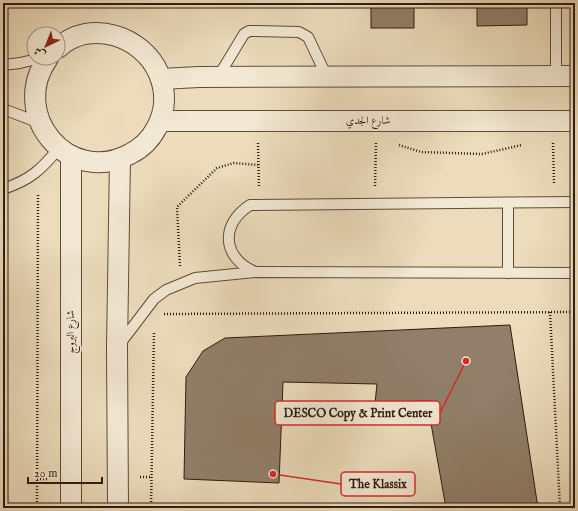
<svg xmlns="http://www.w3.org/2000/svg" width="578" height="511" font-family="'IM FELL English',Amiri,serif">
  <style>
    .building { fill: #917f6a; stroke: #2e1b11 }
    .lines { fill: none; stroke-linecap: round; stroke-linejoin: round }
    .lane-casing { stroke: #5e4b3c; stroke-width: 12 }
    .street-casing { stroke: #5e4b3c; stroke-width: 22 }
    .path { stroke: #2e1b11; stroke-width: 2.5; stroke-dasharray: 1 2; stroke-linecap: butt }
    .lane { stroke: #f3e8d3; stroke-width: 10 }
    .street { stroke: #f3e8d3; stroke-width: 20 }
    .labels { text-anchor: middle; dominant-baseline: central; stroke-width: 3.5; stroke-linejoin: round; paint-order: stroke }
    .street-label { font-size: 11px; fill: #2e1b11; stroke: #f3e8d3 }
    .leader { fill: none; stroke: #d62828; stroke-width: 1.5 }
    .callout-dot { fill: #d62828; stroke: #f3e8d3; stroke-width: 1.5 }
    .callout { fill: #f3e8d3; stroke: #d62828; stroke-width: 1.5 }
    .callout-label { font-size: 12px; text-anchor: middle; font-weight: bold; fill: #2e1b11 }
  </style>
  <rect width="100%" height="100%" fill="#ecdcbc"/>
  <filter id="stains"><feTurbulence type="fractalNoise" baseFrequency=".005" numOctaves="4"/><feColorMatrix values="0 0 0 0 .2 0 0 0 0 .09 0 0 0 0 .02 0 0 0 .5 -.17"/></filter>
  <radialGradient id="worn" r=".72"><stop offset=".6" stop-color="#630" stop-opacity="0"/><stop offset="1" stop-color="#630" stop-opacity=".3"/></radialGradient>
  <g class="building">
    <rect x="371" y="3" width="43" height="25"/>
    <path d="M477,3H527V25L477,26Z"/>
    <path d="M510,325L538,508H446L427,401L375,403L377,384L283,382L279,483L184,479L186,377L203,351L225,338Z"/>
  </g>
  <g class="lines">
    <defs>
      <g id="lane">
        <path d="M556,3V76"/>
        <path d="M3,65L20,63L41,58"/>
        <path d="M218,77L244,34L249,31H256L299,32L308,37L327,77"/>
        <path d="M3,109L40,123"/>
        <path d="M3,189C30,180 41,170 59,148"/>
        <path d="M508,203V273"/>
        <path d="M255,272C222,257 220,225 250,205L575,202"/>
        <path d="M119,345L154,299L166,290L195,278L255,272L575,273"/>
      </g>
      <g id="street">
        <path d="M48,58C8,114 68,187 130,154C142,148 151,139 157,127C166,110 166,91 159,74C143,36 90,18 58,48"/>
        <path d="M161,79L199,77L575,76"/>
        <path d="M160,121H575"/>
        <path d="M71,508V156"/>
        <path d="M118,508L117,347L120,159"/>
      </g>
    </defs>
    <use href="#lane" class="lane-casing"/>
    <use href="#street" class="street-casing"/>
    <g class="path">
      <path d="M258,143L259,188"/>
      <path d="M553,143L554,184"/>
      <path d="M399,145L421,152L482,154L522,145"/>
      <path d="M375,186L376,143"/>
      <path d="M180,266L177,207L217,168L234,163L258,165"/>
      <path d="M550,312L560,508"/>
      <path d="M164,314L575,312"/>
      <path d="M140,477H152"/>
      <path d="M37,479H49"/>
      <path d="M37,508L38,193"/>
      <path d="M151,508L154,331"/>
    </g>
    <use href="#lane" class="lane"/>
    <use href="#street" class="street"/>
  </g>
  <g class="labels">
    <g class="street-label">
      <text x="368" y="121">شارع الجدي</text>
      <text transform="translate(71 332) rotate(-90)">شارع البروج</text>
    </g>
  </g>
  <path class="leader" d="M466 361L440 413M273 474L341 484"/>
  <g class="callout-dot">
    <circle cx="466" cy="361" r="4"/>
    <circle cx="273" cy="474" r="4"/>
  </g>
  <g class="callout">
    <rect x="275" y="401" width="165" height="24" rx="4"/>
    <rect x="341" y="472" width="74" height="24" rx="4"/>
  </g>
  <g class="callout-label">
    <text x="358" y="417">DESCO Copy &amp; Print Center</text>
    <text x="378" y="488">The Klassix</text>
  </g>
  <rect width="578" height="511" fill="none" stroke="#ecdcbc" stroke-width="16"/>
  <rect x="4" y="4" width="570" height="503" fill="none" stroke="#2e1b11" stroke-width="2"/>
  <rect x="8" y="8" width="562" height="495" fill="none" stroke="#2e1b11"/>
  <g transform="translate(46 46) rotate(223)"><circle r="19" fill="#f3e8d3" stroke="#a49685"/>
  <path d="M0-3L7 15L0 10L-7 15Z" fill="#8f2418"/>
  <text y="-6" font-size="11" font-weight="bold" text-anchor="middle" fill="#2e1b11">ش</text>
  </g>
  <path d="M28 477v6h74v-6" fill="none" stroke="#2e1b11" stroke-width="2"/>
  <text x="34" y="477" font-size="12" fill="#2e1b11" stroke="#f3e8d3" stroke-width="3" paint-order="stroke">20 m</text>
  <rect width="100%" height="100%" filter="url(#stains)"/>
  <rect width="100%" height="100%" fill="url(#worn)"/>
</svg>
